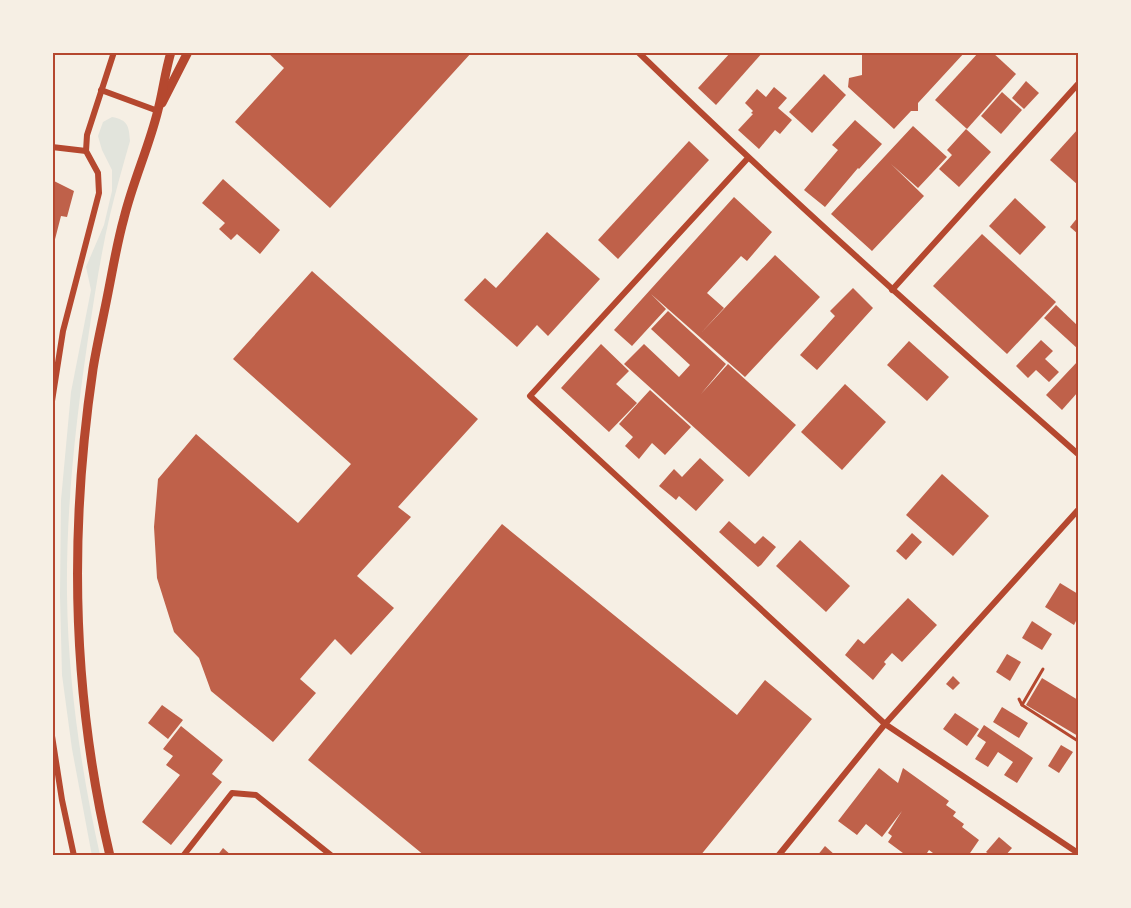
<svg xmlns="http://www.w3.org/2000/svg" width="1131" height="908" font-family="'Work Sans',sans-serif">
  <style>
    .green { fill: #e2e4dc }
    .building { fill: #bf614a }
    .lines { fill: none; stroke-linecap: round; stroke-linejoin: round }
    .path { stroke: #b5482f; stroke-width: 3 }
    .minor { stroke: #b5482f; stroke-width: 6 }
    .secondary { stroke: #b5482f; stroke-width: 9 }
    .neatline { fill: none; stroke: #b5482f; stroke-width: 2 }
  </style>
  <rect width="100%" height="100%" fill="#f6efe4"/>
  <path class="green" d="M112,117C128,120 129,126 130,141C123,165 116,190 110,215C101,253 95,293 89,332C76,419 66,506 67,594C68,682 81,770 100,855L92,856L72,749L62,675L60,596L61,500L71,392L91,290L86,267L104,225L112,191V170L102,150L98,136L103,122Z"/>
  <g class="building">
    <path d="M267,52H472L330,208L235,122L284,68Z"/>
    <path d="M731,52H763L716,105L698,88Z"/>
    <path d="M883,52H965L918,103V111H911L894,129L848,87L849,78L862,75V53L883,54Z"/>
    <path d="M979,52H992L1016,74L967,129L935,100Z"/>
    <path d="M824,74L846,95L812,133L789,112Z"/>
    <path d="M1026,81L1039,93L1024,109L1012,98Z"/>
    <path d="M774,87L787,98L778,108L792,120L780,134L775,130L759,149L738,130L753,114L751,113L753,111L745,103L757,89L766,97Z"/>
    <path d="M1002,92L1022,110L1001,134L981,116Z"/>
    <path d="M855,120L882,144L859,169L858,168L825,207L804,190L838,150L832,145Z"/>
    <path d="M913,126L947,157L918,188L891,164L924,196L872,251L831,214Z"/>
    <path d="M966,129L991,152L959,187L939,169L952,155L947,150Z"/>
    <path d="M1078,129V185L1050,160Z"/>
    <path d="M689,141L709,160L618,259L598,240Z"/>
    <path d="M223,179L280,230L260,254L237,234L231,240L219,229L225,223L202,203Z"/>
    <path d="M52,180L74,191L67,217L61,216L53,247Z"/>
    <path d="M734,197L772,232L747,261L741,256L707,293L724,308L701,333L775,255L820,297L745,377L651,294L666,309L632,346L614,330Z"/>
    <path d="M1015,198L1046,227L1020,255L989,226Z"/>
    <path d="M1078,217V234L1070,227Z"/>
    <path d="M547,232L600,279L548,336L537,325L517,347L464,300L485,278L496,288Z"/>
    <path d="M982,234L1056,302L1007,354L933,286Z"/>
    <path d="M312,271L478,419L398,507L411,517L357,576L394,608L351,655L335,639L300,679L316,693L273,742L211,691L199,658L174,632L157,578L154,527L158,479L196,434L298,523L351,464L233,359Z"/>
    <path d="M853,288L873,308L817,370L800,355L835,316L830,311Z"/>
    <path d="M1056,305L1078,326V349L1044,318Z"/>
    <path d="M668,311L726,364L701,394L728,364L796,425L749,477L624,364L644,344L679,377L690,365L651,329Z"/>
    <path d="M1041,340L1053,351L1045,359L1059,372L1049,382L1036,370L1028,378L1016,366Z"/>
    <path d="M909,341L949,377L927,401L887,365Z"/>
    <path d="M601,344L629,371L616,384L637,403L609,432L561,388Z"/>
    <path d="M1078,361V392L1062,410L1046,395Z"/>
    <path d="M845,384L886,422L842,470L801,432Z"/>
    <path d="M650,390L691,427L665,455L652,443L639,459L625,446L633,437L619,424Z"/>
    <path d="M700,458L724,480L696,511L679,496L676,500L659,486L674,469L682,477Z"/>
    <path d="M942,474L989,516L953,556L906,515Z"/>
    <path d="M729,521L755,544L763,536L776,547L761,565L758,567L719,532Z"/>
    <path d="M502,524L737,715L765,680L812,719L700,856H425L308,760Z"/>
    <path d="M912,533L922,542L906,560L896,551Z"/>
    <path d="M800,540L850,586L826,612L776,566Z"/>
    <path d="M1060,583L1078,594V617L1074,625L1045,607Z"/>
    <path d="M908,598L937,625L902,662L892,653L884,662L886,664L873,680L845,655L858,639L864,644Z"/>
    <path d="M1032,621L1052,634L1042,650L1022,638Z"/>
    <path d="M1007,654L1021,662L1010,681L996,672Z"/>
    <path d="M953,676L960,683L953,690L946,684Z"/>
    <path d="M1042,678L1078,700V736L1026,705Z"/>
    <path d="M162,705L183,720L168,739L148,723Z"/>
    <path d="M1002,707L1028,723L1019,738L993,722Z"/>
    <path d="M955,713L979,729L967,746L943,729Z"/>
    <path d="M984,725L1033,758L1017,783L1004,775L1013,762L998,752L988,767L975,759L986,742L977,736Z"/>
    <path d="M181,726L223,760L212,774L222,782L171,845L142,822L180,775L166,765L173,756L163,749Z"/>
    <path d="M1061,745L1073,752L1059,773L1048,766Z"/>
    <path d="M879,768L898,783L903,768L949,801L946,805L956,812L953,816L964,824L962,827L979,840L968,856H937L929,850L925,856H907L888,842L892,836L888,833L902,811L882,837L866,824L857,835L838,821Z"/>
    <path d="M999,837L1012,848L1005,856H992L986,852Z"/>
    <path d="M825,846L836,856H817Z"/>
    <path d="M223,848L232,856H217Z"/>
  </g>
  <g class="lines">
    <g class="path">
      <path d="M1019,699L1022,705L1078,741"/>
      <path d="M1022,705L1043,669"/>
    </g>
    <g class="minor">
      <path d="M638,52C781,191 929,323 1078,454"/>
      <path d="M101,90L158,111"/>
      <path d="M52,147L86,151"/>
      <path d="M748,158L530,396L885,724L1078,853"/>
      <path d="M892,290L1078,84"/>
      <path d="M52,401L63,331L99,193L98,173L86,151L87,135L114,52"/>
      <path d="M52,736L62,800L74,856"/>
      <path d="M183,856L232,793L256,795L332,856"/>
      <path d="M778,856L885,724L1078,510"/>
    </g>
    <g class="secondary">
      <path d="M162,103L188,52"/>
      <path d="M110,856C72,696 69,531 93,369C97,344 103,319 108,293C113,268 117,243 124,218C133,181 149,147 158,110C163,91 165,72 171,52"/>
    </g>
  </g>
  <rect width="1131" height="908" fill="none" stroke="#f6efe4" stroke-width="108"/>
  <rect x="54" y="54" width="1023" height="800" class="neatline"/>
</svg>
